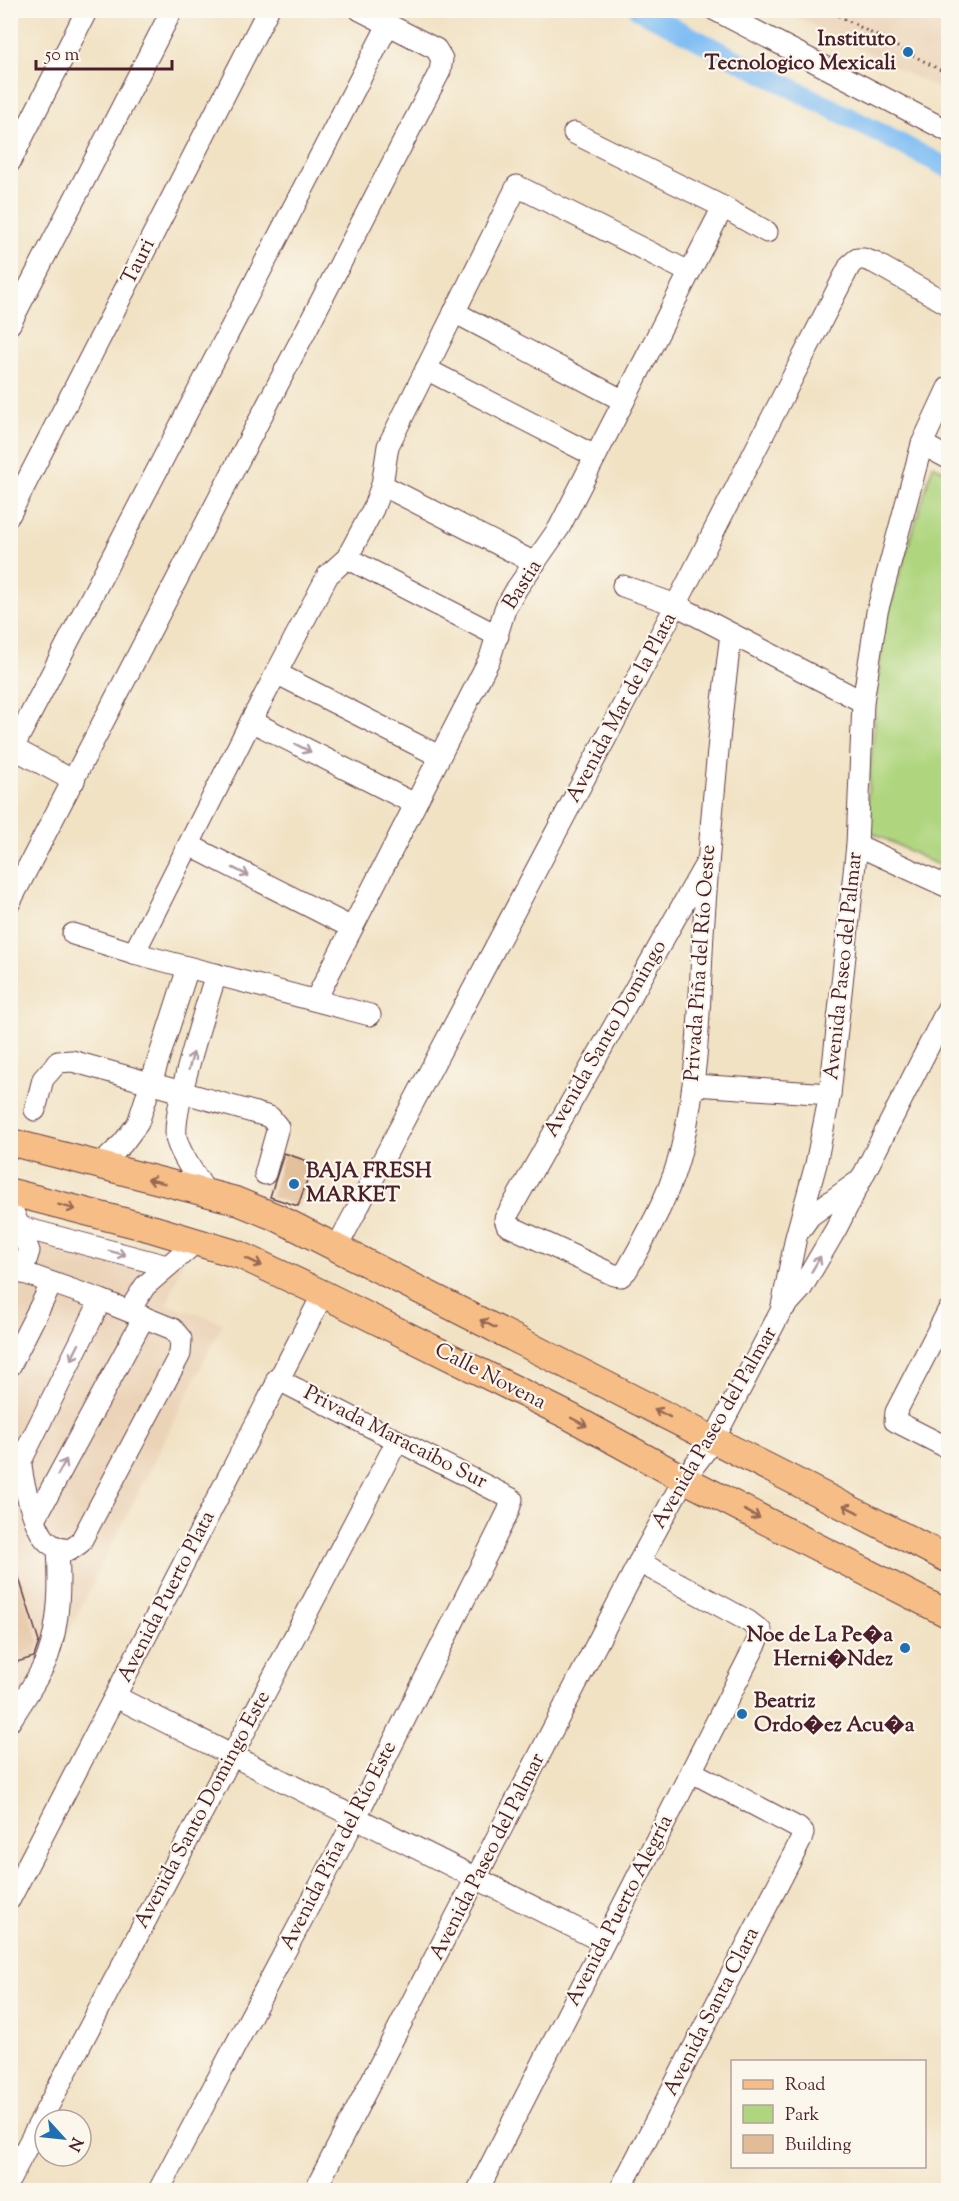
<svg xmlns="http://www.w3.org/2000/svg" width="959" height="2201" font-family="'Sorts Mill Goudy',serif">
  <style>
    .built { fill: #ebd3b8 }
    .green { fill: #afd57e; stroke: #7c7a54; stroke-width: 1.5 }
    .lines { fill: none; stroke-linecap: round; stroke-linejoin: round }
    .canal { stroke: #80bef4; stroke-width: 20 }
    .building { fill: #e1bc96 }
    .minor-casing { stroke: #633c42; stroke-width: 23 }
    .major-casing { stroke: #633c42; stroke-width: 29 }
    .path { stroke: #633c42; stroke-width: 3; stroke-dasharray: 1.5 4.5; stroke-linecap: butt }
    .minor { stroke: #fff; stroke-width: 21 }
    .major { stroke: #f6be86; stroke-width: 27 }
    .oneway { stroke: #ae9aa0 }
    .oneway2 { stroke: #976754 }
    .poi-dot { fill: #1f6fb2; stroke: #fbf7ec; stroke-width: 2 }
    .labels { text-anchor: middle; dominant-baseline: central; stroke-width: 4.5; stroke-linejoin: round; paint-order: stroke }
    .poi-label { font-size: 21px; font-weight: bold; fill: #4a1f2b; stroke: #fbf7ec; text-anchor: end }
    .street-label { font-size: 21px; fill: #4a1f2b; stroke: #fbf7ec }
  </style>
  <rect width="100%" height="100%" fill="#fbf7ec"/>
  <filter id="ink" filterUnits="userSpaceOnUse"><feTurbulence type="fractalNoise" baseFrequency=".0167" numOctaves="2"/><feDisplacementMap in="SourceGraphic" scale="12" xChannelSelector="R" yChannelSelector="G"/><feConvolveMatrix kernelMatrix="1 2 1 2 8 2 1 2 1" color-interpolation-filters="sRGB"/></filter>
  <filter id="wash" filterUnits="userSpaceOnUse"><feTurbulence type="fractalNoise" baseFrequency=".008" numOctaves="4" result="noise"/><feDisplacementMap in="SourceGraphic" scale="24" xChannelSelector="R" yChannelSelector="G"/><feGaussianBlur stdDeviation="1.35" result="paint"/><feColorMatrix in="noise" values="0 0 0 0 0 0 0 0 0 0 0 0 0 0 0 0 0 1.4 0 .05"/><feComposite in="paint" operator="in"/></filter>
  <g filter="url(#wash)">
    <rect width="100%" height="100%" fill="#f1e2c4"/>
    <g class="built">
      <path d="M785,11H948V94Z"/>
      <path d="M11,1217L182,1263L167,1304L223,1323L11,1747Z"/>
    </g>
    <path class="green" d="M933,465L948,473V870L865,829L883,630Z"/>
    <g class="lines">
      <path class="canal" d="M639,10L948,168"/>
    </g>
    <g id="blocks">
      <g class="building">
        <path d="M284,1153L313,1163L298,1206L270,1197Z"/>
        <path d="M14,1562L39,1642L34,1657L10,1664V1563Z"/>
      </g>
    </g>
  </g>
  <g filter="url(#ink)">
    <use href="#blocks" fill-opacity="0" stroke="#633c42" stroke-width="1.5"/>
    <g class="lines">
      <defs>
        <g id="minor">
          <path d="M715,10L948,131"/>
          <path d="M574,133L723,207L767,232"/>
          <path d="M10,162L87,10"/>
          <path d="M454,312L624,401"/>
          <path d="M10,324L172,10"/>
          <path d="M426,369L595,456"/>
          <path d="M922,444L948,458"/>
          <path d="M382,485L535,563"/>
          <path d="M10,514L268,10"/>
          <path d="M347,558L498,636"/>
          <path d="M623,586L676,605L863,702"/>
          <path d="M276,673L439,756"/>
          <path d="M251,721L415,804"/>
          <path d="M10,747L13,748L388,25"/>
          <path d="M13,748L74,781"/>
          <path d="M189,845L352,928"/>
          <path d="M857,845L948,887"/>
          <path d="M708,860L505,1219L507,1225L614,1275L621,1276L627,1270C649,1230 672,1191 682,1146C699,1076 699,1004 703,933C710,833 718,734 731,634"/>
          <path d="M10,902L440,71L442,59L436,49L360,10"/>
          <path d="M73,934L134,953"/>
          <path d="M316,999L490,658L505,609L517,588L559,528L723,207"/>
          <path d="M370,1015L134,953L251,721L328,575L347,558L373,509L382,485L388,446L517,186L689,272"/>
          <path d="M694,1085L830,1094"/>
          <path d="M35,1110L43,1079L58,1062L72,1061L270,1117L278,1127L265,1174"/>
          <path d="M100,1166L123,1143L138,1123L188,968"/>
          <path d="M207,1194C197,1177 183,1160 177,1141C169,1117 207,1004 216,974"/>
          <path d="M10,1204L29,1251L22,1273"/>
          <path d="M20,1227L167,1266"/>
          <path d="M800,1230L810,1216L856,1183"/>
          <path d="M337,1247L676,605L850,265L857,259H864L875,263L948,304"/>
          <path d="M10,1268L101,1300L173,1329L181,1339L180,1354L80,1543L70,1550C62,1549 55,1548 48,1542C35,1532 21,1478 21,1461L101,1300"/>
          <path d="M782,1310L801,1289L836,1229L948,1008"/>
          <path d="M129,1311L145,1286L196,1242"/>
          <path d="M948,1311L896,1412L895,1421L948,1448"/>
          <path d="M10,1366L52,1283"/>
          <path d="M35,1519L144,1317"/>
          <path d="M116,1697L603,1942"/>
          <path d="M10,1721C22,1702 41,1675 48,1656C60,1621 60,1584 58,1548"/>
          <path d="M10,1899L323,1294"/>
          <path d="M10,2179L397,1441"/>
          <path d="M159,2190L355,1819L508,1512L512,1499L277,1379"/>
          <path d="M315,2190L639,1562L684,1479L714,1439L781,1311L796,1237L816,1164L830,1094L857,845L863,702L877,612L922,444L948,388"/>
          <path d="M478,2190C570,2007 665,1825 757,1642L761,1631L748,1621L639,1562"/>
          <path d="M620,2190L801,1840L803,1833L798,1828L692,1772"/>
        </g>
        <g id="major">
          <path d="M10,1142L234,1200L278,1218L948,1559"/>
          <path d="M10,1192L153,1229L240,1255L323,1294L569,1416L684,1479L948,1614"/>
        </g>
      </defs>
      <use href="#minor" class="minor-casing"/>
      <use href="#major" class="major-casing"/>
      <path class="path" d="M828,10L948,74"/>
      <use href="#minor" class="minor"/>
      <use href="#major" class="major"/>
    </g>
    <defs><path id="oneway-shaft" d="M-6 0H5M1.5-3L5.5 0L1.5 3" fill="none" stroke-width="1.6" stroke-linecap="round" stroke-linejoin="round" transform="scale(1.5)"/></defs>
    <g class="oneway">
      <use href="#oneway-shaft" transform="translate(303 748) rotate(27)"/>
      <use href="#oneway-shaft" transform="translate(241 872) rotate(27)"/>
      <use href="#oneway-shaft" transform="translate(191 1061) rotate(-75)"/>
      <use href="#oneway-shaft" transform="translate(117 1253) rotate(15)"/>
      <use href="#oneway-shaft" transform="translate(816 1264) rotate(-60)"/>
      <use href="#oneway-shaft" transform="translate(75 1352) rotate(117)"/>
      <use href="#oneway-shaft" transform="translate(62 1467) rotate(-61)"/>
    </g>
    <g class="oneway2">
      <use href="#oneway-shaft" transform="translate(156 1181) rotate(-165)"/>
      <use href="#oneway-shaft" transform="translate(67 1207) rotate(15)"/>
      <use href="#oneway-shaft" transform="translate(254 1262) rotate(25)"/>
      <use href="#oneway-shaft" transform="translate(488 1324) rotate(-153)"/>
      <use href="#oneway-shaft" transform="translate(662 1413) rotate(-153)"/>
      <use href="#oneway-shaft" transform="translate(579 1422) rotate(28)"/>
      <use href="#oneway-shaft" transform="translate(851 1509) rotate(-153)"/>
      <use href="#oneway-shaft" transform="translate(752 1514) rotate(27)"/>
    </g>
  </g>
  <g class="poi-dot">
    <circle cx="908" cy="52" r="6"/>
    <circle cx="294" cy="1184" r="6"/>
    <circle cx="905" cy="1648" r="6"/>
    <circle cx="742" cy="1714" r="6"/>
  </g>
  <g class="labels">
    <g class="poi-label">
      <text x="896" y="40">Instituto<tspan x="896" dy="24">Tecnologico Mexicali</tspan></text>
      <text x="306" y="1172" text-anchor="start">BAJA FRESH<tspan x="306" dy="24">MARKET</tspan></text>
      <text x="893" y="1636">Noe de La Pe�a<tspan x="893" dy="24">Herni�Ndez</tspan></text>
      <text x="754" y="1702" text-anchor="start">Beatriz<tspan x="754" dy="24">Ordo�ez Acu�a</tspan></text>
    </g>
    <g class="street-label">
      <text transform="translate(139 262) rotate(-63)">Tauri</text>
      <text transform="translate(523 585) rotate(-58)">Bastia</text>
      <text transform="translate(622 708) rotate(-62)">Avenida Mar de la Plata</text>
      <text transform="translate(701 963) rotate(-86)">Privada Piña del Río Oeste</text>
      <text transform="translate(844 966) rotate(-84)">Avenida Paseo del Palmar</text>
      <text transform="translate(606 1039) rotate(-60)">Avenida Santo Domingo</text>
      <text transform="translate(490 1377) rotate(27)">Calle Novena</text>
      <text transform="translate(715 1428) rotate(-60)">Avenida Paseo del Palmar</text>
      <text transform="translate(395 1438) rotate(27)">Privada Maracaibo Sur</text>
      <text transform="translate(167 1597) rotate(-63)">Avenida Puerto Plata</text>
      <text transform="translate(203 1810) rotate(-62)">Avenida Santo Domingo Este</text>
      <text transform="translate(339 1846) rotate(-63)">Avenida Piña del Río Este</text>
      <text transform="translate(488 1857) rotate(-63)">Avenida Paseo del Palmar</text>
      <text transform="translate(620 1911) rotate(-63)">Avenida Puerto Alegría</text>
      <text transform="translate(712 2012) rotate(-63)">Avenida Santa Clara</text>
    </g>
  </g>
  <rect width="959" height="2201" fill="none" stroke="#fbf7ec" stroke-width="36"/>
  <rect x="731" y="2060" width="195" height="108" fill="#fbf7ec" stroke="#b4a19f" stroke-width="1.5"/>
  <rect x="743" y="2080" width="30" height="9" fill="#f6be86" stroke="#b4a19f" stroke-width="1.5"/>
  <text x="785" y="2090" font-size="18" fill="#4a1f2b">Road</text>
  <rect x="743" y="2105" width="30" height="18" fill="#afd57e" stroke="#b4a19f" stroke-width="1.5"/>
  <text x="785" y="2120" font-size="18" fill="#4a1f2b">Park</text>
  <rect x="743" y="2135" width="30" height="18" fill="#e1bc96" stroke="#b4a19f" stroke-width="1.5"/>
  <text x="785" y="2150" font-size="18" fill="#4a1f2b">Building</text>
  <g transform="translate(63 2138) rotate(117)"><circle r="28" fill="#fbf7ec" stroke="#b4a19f" stroke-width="1.5"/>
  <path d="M0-4.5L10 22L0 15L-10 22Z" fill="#1f6fb2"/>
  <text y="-9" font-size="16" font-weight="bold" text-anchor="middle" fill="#4a1f2b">N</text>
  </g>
  <path d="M36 60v9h136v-9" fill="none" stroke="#4a1f2b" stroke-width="3"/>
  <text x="45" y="60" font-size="18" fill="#4a1f2b" stroke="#fbf7ec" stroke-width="4.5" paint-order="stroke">50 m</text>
</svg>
